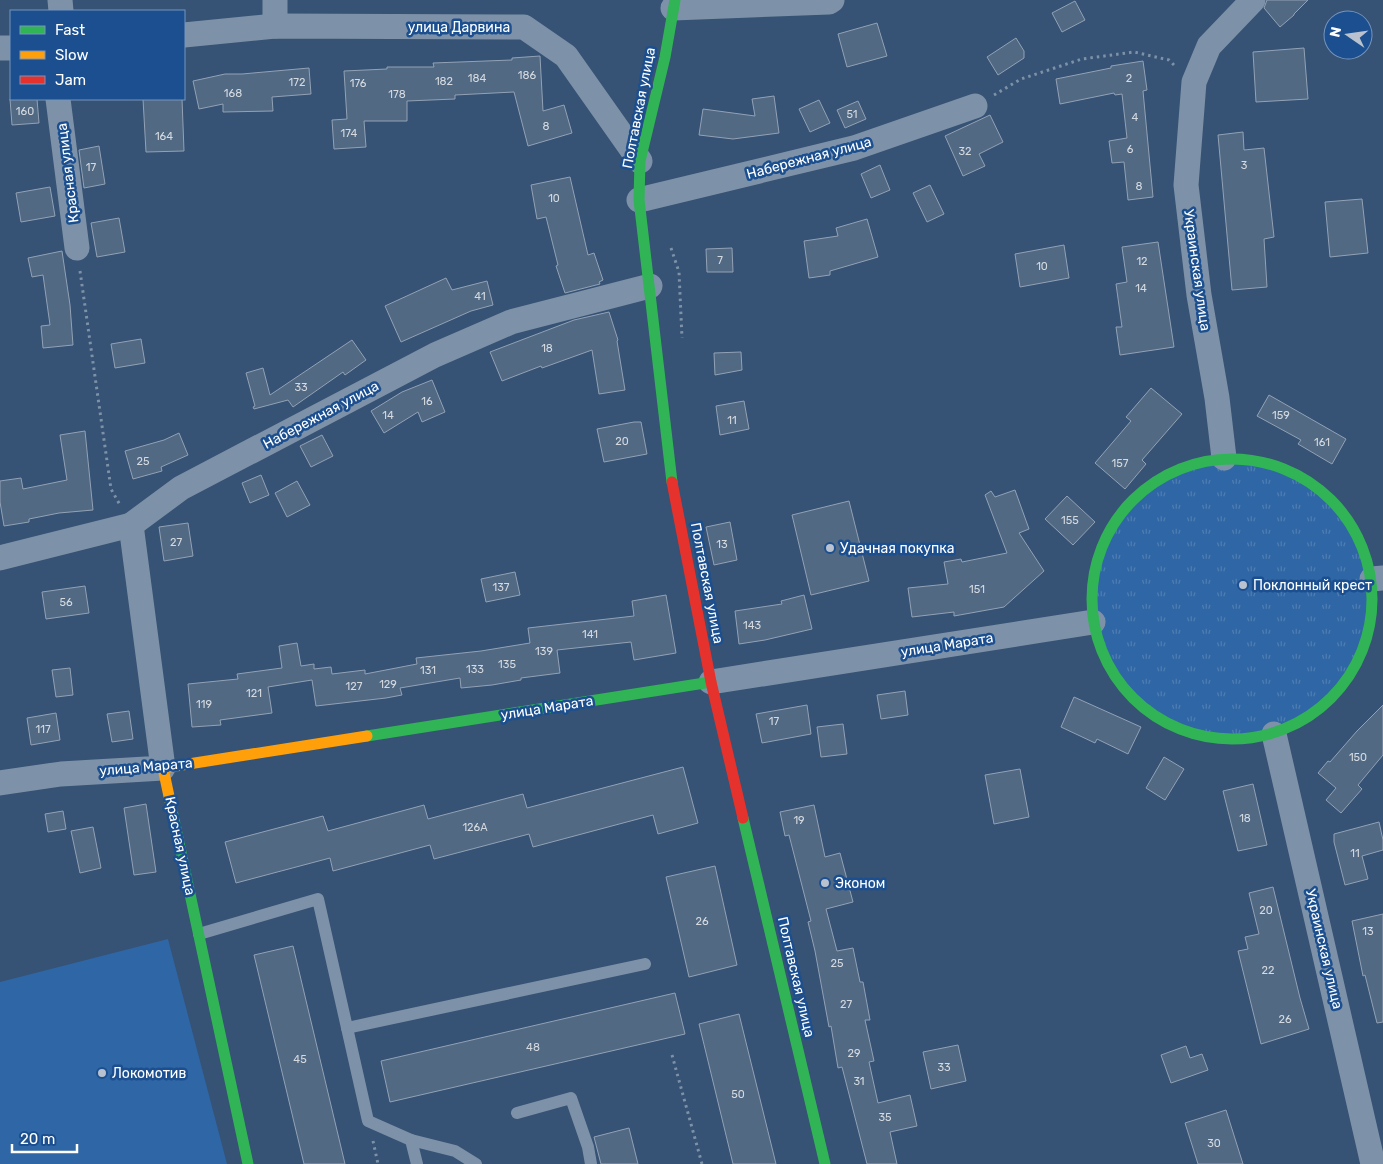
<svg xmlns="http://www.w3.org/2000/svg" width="1383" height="1164" font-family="Rubik,sans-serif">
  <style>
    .park { fill: url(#park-tufts) }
    .pitch { fill: #2f66a5 }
    .building { fill: #526984; stroke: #92a2b6 }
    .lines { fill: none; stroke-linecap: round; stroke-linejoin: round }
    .path { stroke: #7d92a8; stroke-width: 3; stroke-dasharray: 2.5 4; stroke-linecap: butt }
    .lane { stroke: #7d92a8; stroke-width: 12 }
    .street { stroke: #7d92a8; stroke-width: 25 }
    .fast { stroke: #30b455; stroke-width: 11 }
    .slow { stroke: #ff9f0a; stroke-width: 11 }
    .jam { stroke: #e5322d; stroke-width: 11 }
    .poi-dot { fill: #b9c2ce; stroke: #1b4f8f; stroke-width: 2 }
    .labels { text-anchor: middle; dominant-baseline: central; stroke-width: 5; stroke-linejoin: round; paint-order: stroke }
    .number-label { font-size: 11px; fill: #d4dae0 }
    .street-label { font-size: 14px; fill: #fff; stroke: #1b4f8f }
    .poi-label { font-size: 14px; fill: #fff; stroke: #1b4f8f; text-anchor: start }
  </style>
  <defs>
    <pattern id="park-tufts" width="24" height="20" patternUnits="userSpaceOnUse" patternTransform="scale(1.25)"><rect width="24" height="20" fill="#2f66a5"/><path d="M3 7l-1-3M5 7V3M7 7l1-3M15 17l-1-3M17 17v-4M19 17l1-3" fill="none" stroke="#4e7db2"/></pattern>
  </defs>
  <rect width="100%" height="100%" fill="#365274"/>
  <circle class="park" cx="1232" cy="599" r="140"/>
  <path class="pitch" d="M168,939L227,1164H0V982Z"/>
  <g class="building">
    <path d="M1267,0H1308L1294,14V15L1280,27L1264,8Z"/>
    <path d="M1075,1L1085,20L1062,32L1052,13Z"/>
    <path d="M877,23L887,56L847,67L838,34Z"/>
    <path d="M1016,38L1024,51V58L998,75L987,57Z"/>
    <path d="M1304,48L1308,99L1256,102L1253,52Z"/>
    <path d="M540,56L543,111L564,105L572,133L528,146L514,92L455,95V99L407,101V121H364L366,147L334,149L332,120L347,119L344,71L387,69V67H434L433,63L512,60V58Z"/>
    <path d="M1143,61L1147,90L1143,91L1153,197L1128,200L1124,162L1112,163L1109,141L1127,138L1122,94L1115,95L1114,93L1060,104L1056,79L1111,68V66Z"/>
    <path d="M309,68L311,94L272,97L273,111L223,112V104L199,109L193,81L225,74H242Z"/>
    <path d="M774,96L779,133L733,139L699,135L703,109L755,116L752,99Z"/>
    <path d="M10,99H37L39,123L12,125Z"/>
    <path d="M143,99H182L184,151L146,152Z"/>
    <path d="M819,100L830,123L810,132L799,109Z"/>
    <path d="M858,101L866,119L845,128L837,110Z"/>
    <path d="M990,115L1003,142L979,154L985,166L963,176L945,136Z"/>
    <path d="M1243,132L1244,150L1264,148L1274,237L1264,239L1267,287L1232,290L1218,135Z"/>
    <path d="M99,146L105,184L84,188L79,150Z"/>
    <path d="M880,165L890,190L871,198L861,174Z"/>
    <path d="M570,177L588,255L594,253L603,280L599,282L600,284L565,293L556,266L558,265L546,217L537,219L531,185Z"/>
    <path d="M930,185L944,214L927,222L913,193Z"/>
    <path d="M50,187L55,216L21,222L16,193Z"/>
    <path d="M1362,199L1368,253L1330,257L1325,202Z"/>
    <path d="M119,218L125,252L97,257L91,223Z"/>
    <path d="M867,219L878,257L830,271V275L809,278L804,241L838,236L836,228Z"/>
    <path d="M1158,242L1174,347L1120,355L1116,327H1122L1116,284L1127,282L1122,247Z"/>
    <path d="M1064,245L1069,278L1020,287L1015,254Z"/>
    <path d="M732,248L733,272H707L706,249Z"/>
    <path d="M62,251L70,305L73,345L43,348L41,326L50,325L43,275L32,277L28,258Z"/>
    <path d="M446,278L452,290L487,281L493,305L471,311L401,342L385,306Z"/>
    <path d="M609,312L618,340L617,341L625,390L599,394L592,350L542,368L541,366L502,381L490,352L574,320Z"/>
    <path d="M141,339L145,363L115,368L111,344Z"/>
    <path d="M352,340L366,360L345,375L343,372L293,407L288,400L254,409L253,407L255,406L246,373L263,368L270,395Z"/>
    <path d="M741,352L742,370L715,375L714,353Z"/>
    <path d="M432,380L445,412L422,422L418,412L384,433L371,411L402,392Z"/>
    <path d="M1151,388L1182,414L1142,460L1146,464L1125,489L1095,463L1131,421L1126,417Z"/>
    <path d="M1269,395L1346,439L1332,464L1298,444L1301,440L1257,416Z"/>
    <path d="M744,401L749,429L720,435L716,406Z"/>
    <path d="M634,422H641L647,454L604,462L597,429Z"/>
    <path d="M85,431L93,510L59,513L29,519V522L4,526L0,502V481L21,478L23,489L67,480L60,435Z"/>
    <path d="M179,433L188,455L161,467L162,471L133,479L125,451L164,440Z"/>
    <path d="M322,435L333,456L311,467L300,446Z"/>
    <path d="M261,475L269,495L250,503L242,483Z"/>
    <path d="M297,481L310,505L287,517L275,493Z"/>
    <path d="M1015,490L1029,529L1019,533L1044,571L1004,607L954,616V612L912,617L908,588L948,584L944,562L961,559L962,562L1007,553L985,495L991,491L995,497Z"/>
    <path d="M1067,496L1095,522L1073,545L1045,519Z"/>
    <path d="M849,501L869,581L811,595L792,515Z"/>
    <path d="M730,522L737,560L714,565L706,527Z"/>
    <path d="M188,523L193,556L164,561L159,527Z"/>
    <path d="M515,572L520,595L486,602L481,579Z"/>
    <path d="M85,586L89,613L46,619L42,592Z"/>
    <path d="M666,595L676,653L634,660L631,642L557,650L560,673L521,678V680L492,685L461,688L460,678L400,688L402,695L386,698L316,706L312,680L268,687L272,713L220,720L221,725L192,727L188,684L238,679L237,674L282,668L279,646L297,643L301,666L314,664V669L331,667L332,674L365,670V674L417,664L416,658L481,651L530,643L528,628L634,616L632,601Z"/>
    <path d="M804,595L812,629L765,640L739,644L735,611L782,604L781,601Z"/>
    <path d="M70,668L73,695L56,697L52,670Z"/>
    <path d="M905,691L908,715L881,719L877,695Z"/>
    <path d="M1074,697L1141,727L1128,754L1097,739L1095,743L1061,727Z"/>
    <path d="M807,705L811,734L762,743L756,714Z"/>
    <path d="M1383,705V755L1358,785L1362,789L1341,813L1326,800L1336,788L1318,773L1328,761L1330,762L1357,731Z"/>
    <path d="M129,711L133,739L112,742L107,714Z"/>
    <path d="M56,713L60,740L31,745L27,718Z"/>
    <path d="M843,724L847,754L821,757L817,727Z"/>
    <path d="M1164,757L1184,769L1165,800L1146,788Z"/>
    <path d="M683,767L698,823L658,834L653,815L533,847L529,834L434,859L430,845L333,871L330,858L236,883L225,842L323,816L328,831L424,805L428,819L523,794L527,808Z"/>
    <path d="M1020,769L1029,817L994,824L985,775Z"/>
    <path d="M1253,784L1267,845L1238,851L1223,791Z"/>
    <path d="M146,804L156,872L134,875L124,808Z"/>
    <path d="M814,805L825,857L840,853L853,902L826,909L837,951L853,948L860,982H863L870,1020H865L874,1061L869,1062L878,1103L910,1095L917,1126L890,1132L897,1164H867L842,1067L838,1068L831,1026L829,1027L815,951L808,922L811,921L789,835L785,836L780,812Z"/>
    <path d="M63,811L66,829L48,832L45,814Z"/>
    <path d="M1379,822L1383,840V850L1362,856L1368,879L1345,885L1334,842V834Z"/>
    <path d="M93,827L101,868L80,873L71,831Z"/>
    <path d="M715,866L737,965L689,977L666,877Z"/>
    <path d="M1273,887L1300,998L1309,1029L1261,1044L1238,951L1248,949L1245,937L1259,934L1249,893Z"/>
    <path d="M1383,914V1022L1377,1023L1365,975L1363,976L1352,921Z"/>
    <path d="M293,946L345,1164H304L254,955Z"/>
    <path d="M675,993L685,1034L390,1102L381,1061Z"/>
    <path d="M739,1014L776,1164H733L699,1024Z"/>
    <path d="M958,1045L966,1081L931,1089L923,1052Z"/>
    <path d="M1186,1046L1190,1058L1202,1054L1208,1070L1171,1083L1161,1055Z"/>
    <path d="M1226,1110L1243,1164H1198L1185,1123Z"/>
    <path d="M629,1128L638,1164H601L594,1137Z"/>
  </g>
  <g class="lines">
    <g class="path">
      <path d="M994,95L1021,79L1082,59L1134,52L1169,60L1176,67"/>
      <path d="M671,248L679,272L682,338"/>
      <path d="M80,271L111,489L120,505"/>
      <path d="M672,1055L702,1164"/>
      <path d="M373,1141L378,1164"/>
    </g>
    <g class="lane">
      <path d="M199,934L318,899L368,1121L411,1140"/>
      <path d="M347,1028L645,964"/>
      <path d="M517,1113L571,1098L588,1147L591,1164"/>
      <path d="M417,1164L411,1140L455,1151L476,1164"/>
    </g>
    <g class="street">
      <path d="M60,0L61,11"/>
      <path d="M275,0V26"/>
      <path d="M673,8L829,2L832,0"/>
      <path d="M184,35L275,26L524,27L566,56L640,161"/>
      <path d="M0,48H11"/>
      <path d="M58,99L77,248"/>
      <path d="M639,200L854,148L975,106"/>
      <path d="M1224,458L1217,398L1199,295L1186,185L1194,82L1209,46L1253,0"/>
      <path d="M0,558L131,525L181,488L435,355L511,322L650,286"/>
      <path d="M1372,579L1383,578"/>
      <path d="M711,682L1093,622"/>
      <path d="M1274,734L1373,1164"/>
      <path d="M0,783L61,774L163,768L131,525"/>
    </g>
    <g class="fast">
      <circle cx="1232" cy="599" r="140"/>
      <path d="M672,482L639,200L640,161L665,57L675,0"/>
      <path d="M367,736L711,682"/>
      <path d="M170,801L248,1164"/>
      <path d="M743,818L825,1164"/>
    </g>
    <path class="slow" d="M170,801L163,768L367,736"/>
    <path class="jam" d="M672,482L711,682L743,818"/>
  </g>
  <g class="poi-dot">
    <circle cx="830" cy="548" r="5"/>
    <circle cx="1243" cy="585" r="5"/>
    <circle cx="825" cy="883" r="5"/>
    <circle cx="102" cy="1073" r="5"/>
  </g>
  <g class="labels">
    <g class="number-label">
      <text x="527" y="75">186</text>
      <text x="477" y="78">184</text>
      <text x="1129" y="78">2</text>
      <text x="444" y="81">182</text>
      <text x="297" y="82">172</text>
      <text x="358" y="83">176</text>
      <text x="233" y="93">168</text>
      <text x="397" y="94">178</text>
      <text x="25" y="111">160</text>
      <text x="852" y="114">51</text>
      <text x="1135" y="117">4</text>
      <text x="546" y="126">8</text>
      <text x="349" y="133">174</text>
      <text x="164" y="136">164</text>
      <text x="1130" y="149">6</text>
      <text x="965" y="151">32</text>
      <text x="1244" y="165">3</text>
      <text x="91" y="167">17</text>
      <text x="1139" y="186">8</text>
      <text x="554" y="198">10</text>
      <text x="720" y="260">7</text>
      <text x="1142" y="261">12</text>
      <text x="1042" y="266">10</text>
      <text x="1141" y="288">14</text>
      <text x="480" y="296">41</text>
      <text x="547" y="348">18</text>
      <text x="301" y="387">33</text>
      <text x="427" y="401">16</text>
      <text x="388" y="415">14</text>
      <text x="1281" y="415">159</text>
      <text x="732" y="420">11</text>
      <text x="622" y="441">20</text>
      <text x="1322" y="442">161</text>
      <text x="143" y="461">25</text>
      <text x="1120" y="463">157</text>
      <text x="1070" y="520">155</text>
      <text x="176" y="542">27</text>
      <text x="722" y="544">13</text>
      <text x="501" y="587">137</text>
      <text x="977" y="589">151</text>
      <text x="66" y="602">56</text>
      <text x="752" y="625">143</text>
      <text x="590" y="634">141</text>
      <text x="544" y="651">139</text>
      <text x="507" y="664">135</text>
      <text x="475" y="669">133</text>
      <text x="428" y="670">131</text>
      <text x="388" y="684">129</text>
      <text x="354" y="686">127</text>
      <text x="254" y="693">121</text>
      <text x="204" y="704">119</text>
      <text x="774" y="721">17</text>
      <text x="43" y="729">117</text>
      <text x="1358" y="757">150</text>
      <text x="1245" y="818">18</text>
      <text x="799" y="820">19</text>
      <text x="475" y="827">126А</text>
      <text x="1355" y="853">11</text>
      <text x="1266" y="910">20</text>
      <text x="702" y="921">26</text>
      <text x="1368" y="931">13</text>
      <text x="837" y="963">25</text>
      <text x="1268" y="970">22</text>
      <text x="846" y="1004">27</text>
      <text x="1285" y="1019">26</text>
      <text x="533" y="1047">48</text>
      <text x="854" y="1053">29</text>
      <text x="300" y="1059">45</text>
      <text x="944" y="1067">33</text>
      <text x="859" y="1081">31</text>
      <text x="738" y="1094">50</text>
      <text x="885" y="1117">35</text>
      <text x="1214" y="1143">30</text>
    </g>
    <g class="street-label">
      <text x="459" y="27">улица Дарвина</text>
      <text transform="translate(639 108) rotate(-79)">Полтавская улица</text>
      <text transform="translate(809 158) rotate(-15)">Набережная улица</text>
      <text transform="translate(68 173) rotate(-97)">Красная улица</text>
      <text transform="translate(1197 270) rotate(82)">Украинская улица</text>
      <text transform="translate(321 415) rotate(-28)">Набережная улица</text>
      <text transform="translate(707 583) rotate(79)">Полтавская улица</text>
      <text transform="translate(947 645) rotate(-9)">улица Марата</text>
      <text transform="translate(547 708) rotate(-9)">улица Марата</text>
      <text transform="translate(146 767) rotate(-5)">улица Марата</text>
      <text transform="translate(180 846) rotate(78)">Красная улица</text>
      <text transform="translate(1324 949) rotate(77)">Украинская улица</text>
      <text transform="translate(796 977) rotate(77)">Полтавская улица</text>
    </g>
    <g class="poi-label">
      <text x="840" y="548">Удачная покупка</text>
      <text x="1253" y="585">Поклонный крест</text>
      <text x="835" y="883">Эконом</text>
      <text x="112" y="1073">Локомотив</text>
    </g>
  </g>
  <rect x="10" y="10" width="175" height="90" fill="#1b4f8f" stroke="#7695bc"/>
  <rect x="20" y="26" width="25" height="8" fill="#30b455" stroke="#7695bc"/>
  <text x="55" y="35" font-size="15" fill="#ffffff">Fast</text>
  <rect x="20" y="51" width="25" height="8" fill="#ff9f0a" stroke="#7695bc"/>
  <text x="55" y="60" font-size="15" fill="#ffffff">Slow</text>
  <rect x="20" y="76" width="25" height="8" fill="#e5322d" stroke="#7695bc"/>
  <text x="55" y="85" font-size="15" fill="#ffffff">Jam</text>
  <g transform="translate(1348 35) rotate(283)"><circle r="24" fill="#1b4f8f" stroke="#7695bc"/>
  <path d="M0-4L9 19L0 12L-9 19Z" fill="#b9c2ce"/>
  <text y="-8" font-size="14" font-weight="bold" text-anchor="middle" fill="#ffffff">N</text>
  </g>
  <path d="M12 1144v8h65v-8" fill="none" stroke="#ffffff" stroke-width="2.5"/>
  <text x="20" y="1144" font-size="15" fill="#ffffff" stroke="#1b4f8f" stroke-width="4" paint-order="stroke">20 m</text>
</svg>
